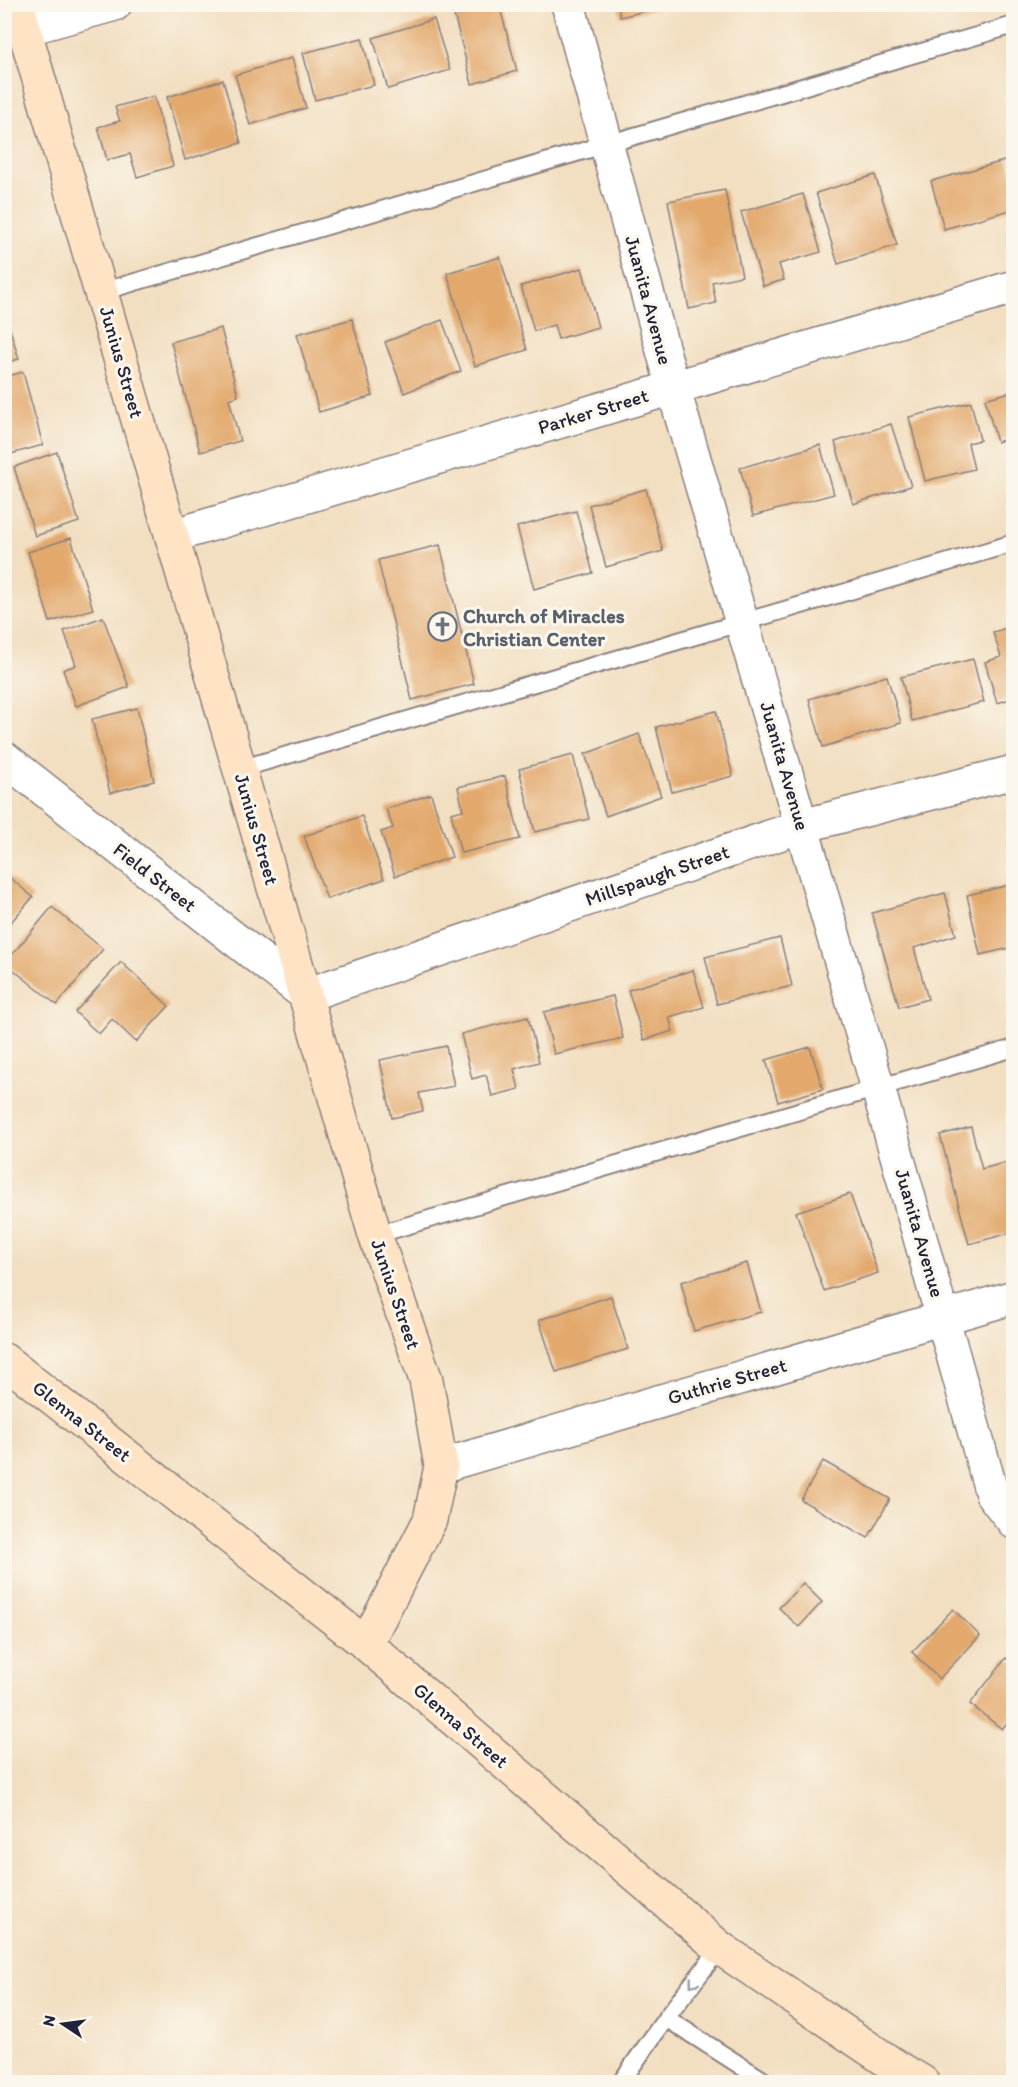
<svg xmlns="http://www.w3.org/2000/svg" width="1018" height="2087" font-family="Itim,sans-serif">
  <style>
    .building { fill: #e2a86c }
    .lines { fill: none; stroke-linecap: round; stroke-linejoin: round }
    .lane-casing { stroke: #8a807e; stroke-width: 20 }
    .street-casing { stroke: #8a807e; stroke-width: 36 }
    .secondary-casing { stroke: #8a807e; stroke-width: 36 }
    .lane { stroke: #fff; stroke-width: 16 }
    .street { stroke: #fff; stroke-width: 33 }
    .secondary { stroke: #fee4c5; stroke-width: 33 }
    .oneway { stroke: #9c9ca7 }
    .labels { text-anchor: middle; dominant-baseline: central; stroke-width: 6; stroke-linejoin: round; paint-order: stroke }
    .street-label { font-size: 20px; fill: #22223b; stroke: #fbf7ec }
    .worship-label { font-size: 20px; font-weight: bold; fill: #5b616d; stroke: #fbf7ec; text-anchor: start }
  </style>
  <rect width="100%" height="100%" fill="#fbf7ec"/>
  <filter id="ink" filterUnits="userSpaceOnUse"><feTurbulence type="fractalNoise" baseFrequency=".0167" numOctaves="2"/><feDisplacementMap in="SourceGraphic" scale="12" xChannelSelector="R" yChannelSelector="G"/><feConvolveMatrix kernelMatrix="1 2 1 2 8 2 1 2 1" color-interpolation-filters="sRGB"/></filter>
  <filter id="wash" filterUnits="userSpaceOnUse"><feTurbulence type="fractalNoise" baseFrequency=".008" numOctaves="4" result="noise"/><feDisplacementMap in="SourceGraphic" scale="24" xChannelSelector="R" yChannelSelector="G"/><feGaussianBlur stdDeviation="1.35" result="paint"/><feColorMatrix in="noise" values="0 0 0 0 0 0 0 0 0 0 0 0 0 0 0 0 0 1.4 0 .05"/><feComposite in="paint" operator="in"/></filter>
  <g filter="url(#wash)">
    <rect width="100%" height="100%" fill="#f2dec0"/>
    <g id="blocks">
      <g class="building">
        <path d="M462,4H499L517,71L472,84L452,7Z"/>
        <path d="M618,4H671V5L620,17Z"/>
        <path d="M434,19L450,70L388,89L373,38Z"/>
        <path d="M362,38L374,85L315,100L303,53Z"/>
        <path d="M292,58L306,108L250,125L235,75Z"/>
        <path d="M223,80L241,143L185,160L167,97Z"/>
        <path d="M154,96L173,166L137,177L130,154L107,160L98,127L120,121L115,107Z"/>
        <path d="M1008,160L1014,181V209L944,229L931,181Z"/>
        <path d="M875,175L897,245L838,264L816,193Z"/>
        <path d="M725,190L742,276L712,282L716,303L689,309L668,201Z"/>
        <path d="M803,194L821,252L779,264L784,280L763,286L741,212Z"/>
        <path d="M500,257L527,350L475,366L447,273Z"/>
        <path d="M582,268L598,327L558,339L554,325L534,331L521,286Z"/>
        <path d="M4,310L19,359L4,363Z"/>
        <path d="M352,319L373,396L319,412L297,334Z"/>
        <path d="M442,320L461,371L404,393L385,342Z"/>
        <path d="M221,328L238,396L229,399L240,441L200,452L171,342Z"/>
        <path d="M23,372L43,445L4,456V377Z"/>
        <path d="M1014,391V437L997,442L985,399Z"/>
        <path d="M971,402L980,440L968,443L974,469L925,481L909,417Z"/>
        <path d="M891,424L911,486L853,504L835,442Z"/>
        <path d="M820,445L834,494L753,516L740,468Z"/>
        <path d="M57,452L79,522L35,536L14,467Z"/>
        <path d="M646,489L663,551L606,567L589,505Z"/>
        <path d="M576,511L593,573L534,589L517,527Z"/>
        <path d="M71,538L93,609L50,622L28,552Z"/>
        <path d="M440,545L474,684L412,700L378,560Z"/>
        <path d="M103,617L129,687L76,706L63,670L76,665L64,631Z"/>
        <path d="M1014,626V698L997,703L985,662L1001,657L993,632Z"/>
        <path d="M973,659L984,702L912,721L901,677Z"/>
        <path d="M887,676L901,723L823,747L809,699Z"/>
        <path d="M137,708L154,781L110,793L92,719Z"/>
        <path d="M716,711L733,776L672,792L656,727Z"/>
        <path d="M639,734L661,796L606,816L585,754Z"/>
        <path d="M573,755L589,819L535,832L519,769Z"/>
        <path d="M505,776L520,839L461,853L451,813L463,810L458,787Z"/>
        <path d="M431,794L452,857L395,876L381,832L393,828L386,809Z"/>
        <path d="M362,816L384,879L327,899L304,836Z"/>
        <path d="M4,873L33,897L4,930Z"/>
        <path d="M1014,884V947L980,955L967,895Z"/>
        <path d="M945,893L956,935L914,948L928,999L899,1007L872,913Z"/>
        <path d="M52,907L103,949L57,1005L5,963Z"/>
        <path d="M780,938L792,986L717,1004L705,957Z"/>
        <path d="M121,962L169,1006L136,1042L112,1019L99,1034L75,1012Z"/>
        <path d="M693,970L704,1007L669,1017L673,1031L644,1040L628,990Z"/>
        <path d="M613,996L623,1038L554,1054L544,1012Z"/>
        <path d="M528,1017L539,1062L514,1069L519,1089L492,1096L486,1075L472,1079L461,1034Z"/>
        <path d="M446,1046L454,1086L419,1093L423,1111L392,1118L380,1060Z"/>
        <path d="M810,1047L823,1089L778,1102L766,1060Z"/>
        <path d="M971,1127L982,1169L1008,1162L1014,1185V1232L969,1244L940,1135Z"/>
        <path d="M850,1194L878,1273L824,1291L796,1212Z"/>
        <path d="M747,1263L761,1312L694,1331L681,1282Z"/>
        <path d="M611,1296L628,1349L556,1372L539,1320Z"/>
        <path d="M823,1461L890,1499L868,1538L801,1500Z"/>
        <path d="M803,1583L822,1602L799,1627L779,1608Z"/>
        <path d="M953,1609L980,1636L939,1679L912,1652Z"/>
        <path d="M1006,1658L1014,1663V1714L1002,1729L970,1704Z"/>
      </g>
    </g>
  </g>
  <g filter="url(#ink)">
    <use href="#blocks" fill-opacity="0" stroke="#8a807e" stroke-width="1.5"/>
    <g class="lines">
      <defs>
        <g id="lane">
          <path d="M101,292L1014,25"/>
          <path d="M240,769L1014,543"/>
          <path d="M375,1235L1014,1048"/>
          <path d="M666,2018L766,2082"/>
          <path d="M621,2082L666,2018L720,1948"/>
        </g>
        <g id="street">
          <path d="M568,4L673,387L878,1088L992,1494L1014,1522"/>
          <path d="M25,29L115,4"/>
          <path d="M172,536L1014,287"/>
          <path d="M4,758L306,995L802,826L1014,772"/>
          <path d="M441,1466L1014,1297"/>
        </g>
        <g id="secondary">
          <path d="M17,4L375,1235L426,1380L441,1466L430,1520L366,1644"/>
          <path d="M4,1360L366,1644L720,1948L895,2066L922,2082"/>
        </g>
      </defs>
      <use href="#lane" class="lane-casing"/>
      <use href="#street" class="street-casing"/>
      <use href="#secondary" class="secondary-casing"/>
      <use href="#lane" class="lane"/>
      <use href="#street" class="street"/>
      <use href="#secondary" class="secondary"/>
    </g>
    <defs><path id="oneway-chevron" d="M-2-3.5L2.5 0L-2 3.5" fill="none" stroke-width="1.6" stroke-linecap="round" stroke-linejoin="round" transform="scale(1.5)"/></defs>
    <use class="oneway" href="#oneway-chevron" transform="translate(693 1983) rotate(128)"/>
  </g>
  <defs>
    <symbol id="church-ring" viewBox="-11 -11 22 22"><circle r="9.5" fill="#fbf7ec" stroke="#6b7280" stroke-width="1.5"/><path d="M-1.2-6h2.4v3.5h3.3v2.4h-3.3V6h-2.4V-.1h-3.3v-2.4h3.3Z" fill="#6b7280"/></symbol>
  </defs>
  <g fill-rule="evenodd">
    <use href="#church-ring" x="426" y="610" width="33" height="33"/>
  </g>
  <g class="labels">
    <g class="street-label">
      <text transform="translate(649 300) rotate(75)">Juanita Avenue</text>
      <text transform="translate(122 362) rotate(74)">Junius Street</text>
      <text transform="translate(593 411) rotate(-17)">Parker Street</text>
      <text transform="translate(785 766) rotate(74)">Juanita Avenue</text>
      <text transform="translate(257 829) rotate(74)">Junius Street</text>
      <text transform="translate(657 875) rotate(-19)">Millspaugh Street</text>
      <text transform="translate(155 877) rotate(38)">Field Street</text>
      <text transform="translate(920 1233) rotate(74)">Juanita Avenue</text>
      <text transform="translate(396 1294) rotate(71)">Junius Street</text>
      <text transform="translate(727 1381) rotate(-16)">Guthrie Street</text>
      <text transform="translate(82 1421) rotate(38)">Glenna Street</text>
      <text transform="translate(461 1725) rotate(41)">Glenna Street</text>
    </g>
    <g class="worship-label">
      <text x="463" y="616">Church of Miracles<tspan x="463" dy="23">Christian Center</tspan></text>
    </g>
  </g>
  <rect width="1018" height="2087" fill="none" stroke="#fbf7ec" stroke-width="24"/>
  <g transform="translate(63 2024) rotate(283)" stroke="#fbf7ec" stroke-width="4.5" paint-order="stroke">
  <path d="M0-4.5L10 22L0 15L-10 22Z" fill="#22223b"/>
  <text y="-9" font-size="16" font-weight="bold" text-anchor="middle" fill="#22223b">N</text>
  </g>
</svg>
